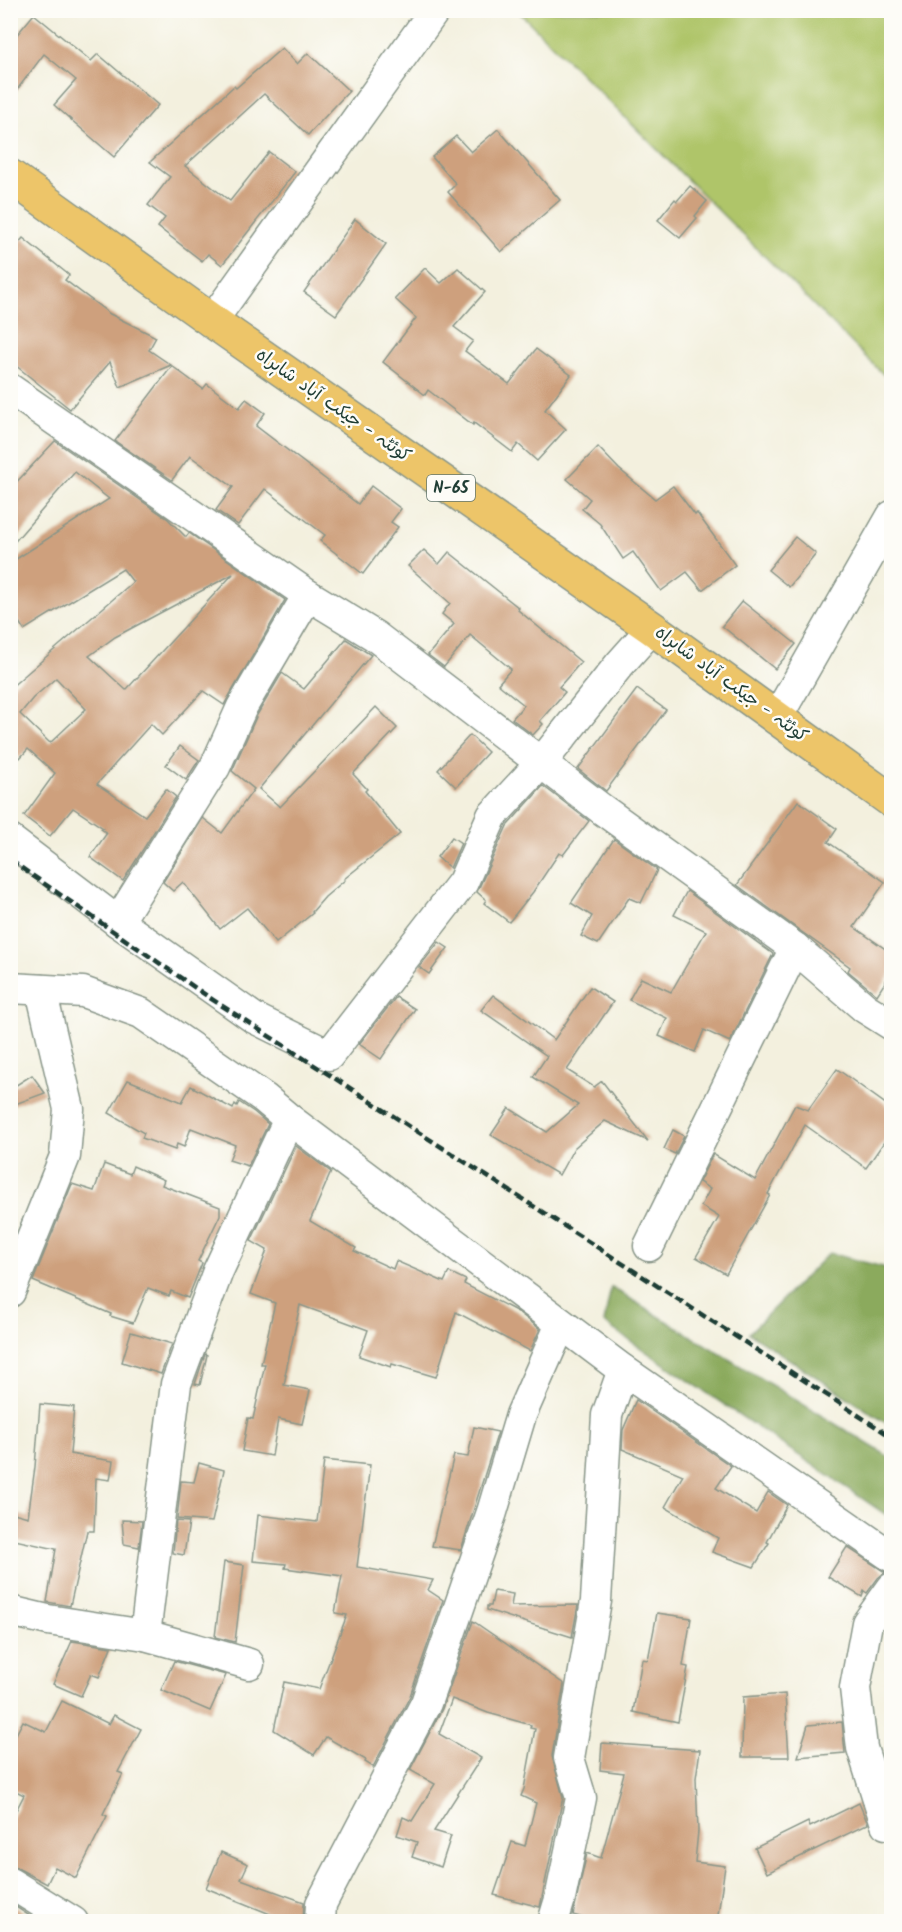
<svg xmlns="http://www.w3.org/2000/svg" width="902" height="1932" font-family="Kalam,'Playpen Sans Arabic',sans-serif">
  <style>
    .green { fill: #afc569; stroke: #67814e; stroke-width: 1.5 }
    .forest { fill: #8baa5d; stroke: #557448; stroke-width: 1.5 }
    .building { fill: #cea07d; fill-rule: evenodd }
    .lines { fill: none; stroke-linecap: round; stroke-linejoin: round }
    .minor-casing { stroke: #899689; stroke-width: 33 }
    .highway-casing { stroke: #899689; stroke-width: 36 }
    .minor { stroke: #fff; stroke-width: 30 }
    .highway { stroke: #edc569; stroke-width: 33 }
    .rail { stroke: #1f3d34; stroke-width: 4.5; stroke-dasharray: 9 4.5; stroke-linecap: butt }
    .labels { text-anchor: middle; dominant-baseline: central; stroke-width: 5; stroke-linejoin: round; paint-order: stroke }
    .shield { fill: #fdfcf7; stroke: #62766e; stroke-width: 1.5 }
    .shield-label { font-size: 16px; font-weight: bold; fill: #1f3d34 }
    .street-label { font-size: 18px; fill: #1f3d34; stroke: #fdfcf7 }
  </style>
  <rect width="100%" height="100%" fill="#fdfcf7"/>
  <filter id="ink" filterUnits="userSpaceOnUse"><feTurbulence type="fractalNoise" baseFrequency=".0167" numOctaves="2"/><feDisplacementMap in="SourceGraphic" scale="12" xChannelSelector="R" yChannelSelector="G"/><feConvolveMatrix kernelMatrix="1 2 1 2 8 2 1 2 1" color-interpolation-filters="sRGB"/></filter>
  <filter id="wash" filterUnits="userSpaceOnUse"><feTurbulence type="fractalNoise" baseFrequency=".008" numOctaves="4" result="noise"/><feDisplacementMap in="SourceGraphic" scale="24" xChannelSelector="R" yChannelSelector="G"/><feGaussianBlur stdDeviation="1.35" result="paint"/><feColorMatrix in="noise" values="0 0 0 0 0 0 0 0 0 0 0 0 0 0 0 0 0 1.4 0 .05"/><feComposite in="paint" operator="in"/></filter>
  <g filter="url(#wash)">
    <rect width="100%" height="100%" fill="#f3f0de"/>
    <path class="green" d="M518,11H891V382Z"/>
    <g class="forest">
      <path d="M829,1253L891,1269V1426L749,1333Z"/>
      <path d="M611,1287L891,1458V1518L604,1323Z"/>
    </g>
    <g id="blocks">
      <g class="building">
        <path d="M34,14L91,61L98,54L158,105L114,157L54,105L76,80L44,54L10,99V43Z"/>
        <path d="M282,48L297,64L308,53L349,91L308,135L264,94L185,166L230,201L269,152L295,172L222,265L208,254L202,261L158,227L165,218L148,205L170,177L150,162L234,86L236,88Z"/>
        <path d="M498,129L560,200L501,252L448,192L456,184L432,157L456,136L471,152Z"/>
        <path d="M690,186L707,201L695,216L697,218L680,238L658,220L675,199L677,201Z"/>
        <path d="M355,219L386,244L336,315L304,292Z"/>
        <path d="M23,238L69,275L65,280L110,314L156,337L149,350L171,365L120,387L110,362L70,409L10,361V253Z"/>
        <path d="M425,268L441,283L458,268L485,292L454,327L473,341L465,351L509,384L536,349L571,375L545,410L566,429L537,461L518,444L512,452L474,423L473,425L428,390L425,395L383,362L416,318L395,299Z"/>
        <path d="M172,366L203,389L207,384L239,408L246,399L265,413L256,426L358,504L371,486L401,509L391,522L398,527L363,574L320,541L325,535L265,489L238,525L216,510L233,487L190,456L172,480L115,441Z"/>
        <path d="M55,441L168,519L186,537L189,533L285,600L224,705L203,691L162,735L151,724L97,784L145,816L166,789L176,797L123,881L90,857L107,833L101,829L103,828L73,808L50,836L24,816L55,773L28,749L20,758L10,749V688L133,582L123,569L24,630L10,608V563L109,499L75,472L10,547V489ZM233,574L126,690L89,656L115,637ZM56,678L86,709L50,743L20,714L33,698Z"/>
        <path d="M598,447L619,469L655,499L673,486L695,515L697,513L735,565L702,590L687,572L661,591L633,552L623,559L600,524L582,509L590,499L567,479Z"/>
        <path d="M795,537L816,554L789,587L768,570Z"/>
        <path d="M424,550L439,564L449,552L519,608L518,610L581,662L559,687L565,692L540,721L543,724L533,735L512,719L524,705L498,684L511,669L470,635L444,667L428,655L454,624L442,614L450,603L408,566Z"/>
        <path d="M742,601L796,644L775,669L722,626Z"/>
        <path d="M346,639L371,655L259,789L280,807L376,707L397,728L353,774L367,789L365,791L400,834L344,879L345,880L325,897L312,912L313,913L276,943L247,908L220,929L183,882L173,891L163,882L203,818L222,833L254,789L232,771L257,715L282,673L304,689Z"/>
        <path d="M637,689L666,710L606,791L578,769Z"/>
        <path d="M470,735L488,752L456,787L438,770Z"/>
        <path d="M180,746L199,760L186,780L166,765Z"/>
        <path d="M543,786L589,821L563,855L559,853L533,892L509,922L484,903L486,900L477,892L507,826Z"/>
        <path d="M798,801L837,829L828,842L885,882L854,927L891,953V973L877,995L848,971L850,967L737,885Z"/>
        <path d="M452,837L461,843L450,868L437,857Z"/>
        <path d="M614,839L657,870L641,903L629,898L598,944L581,936L592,916L571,903Z"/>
        <path d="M687,891L773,954L730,1042L704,1030L695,1052L659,1036L667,1018L629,1000L641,978L671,992L706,931L674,915Z"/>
        <path d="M439,942L448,948L429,974L419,967Z"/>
        <path d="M590,987L613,1002L567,1070L594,1087L602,1081L648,1141L605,1121L574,1148L559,1175L491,1135L509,1108L547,1132L578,1105L533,1077L547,1056L481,1010L493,995L554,1040Z"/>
        <path d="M396,997L415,1009L381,1059L359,1044Z"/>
        <path d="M837,1069L891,1108V1132L866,1168L805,1125L768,1194L770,1195L726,1274L696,1257L719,1217L701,1206L710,1189L699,1182L713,1154L755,1180L795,1105L808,1110Z"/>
        <path d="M32,1075L45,1093L10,1106V1089Z"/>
        <path d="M128,1080L182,1102L191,1086L233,1109L235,1104L237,1106L239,1102L254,1112L268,1124L248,1166L229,1160L235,1145L191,1128L184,1147L177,1144L175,1150L142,1138L144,1133L109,1113Z"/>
        <path d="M673,1130L684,1136L675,1154L664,1149Z"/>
        <path d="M296,1146L331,1172L310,1221L356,1248L354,1251L393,1269L396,1261L444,1282L449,1272L466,1280L464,1284L518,1312L540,1329L530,1351L456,1312L436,1377L392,1364L391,1367L359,1356L368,1330L300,1305L285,1375H286L284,1385L310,1390L302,1424L278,1419L272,1456L242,1451L248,1418L253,1419L265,1364H261L275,1303L251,1294L267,1250L251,1241Z"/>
        <path d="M104,1164L130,1174L133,1166L164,1180L162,1185L220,1207V1215L198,1261L202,1263L188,1298L171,1291L169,1296L148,1288L133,1323L110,1316L111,1314L33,1281L72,1184L94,1191Z"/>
        <path d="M131,1332L172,1344L161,1374L122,1362Z"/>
        <path d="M205,1354L207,1355L200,1385L195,1384Z"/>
        <path d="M636,1400L731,1466L716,1488L756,1513L768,1492L787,1505L767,1542L769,1543L754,1567L712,1552L718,1538L665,1507L683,1475L622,1449L623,1430Z"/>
        <path d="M40,1404L74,1407L70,1454L113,1461L110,1480L96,1478L94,1531H87L70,1606L47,1602L56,1549L10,1539V1512L28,1517L35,1467Z"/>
        <path d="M474,1427L498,1432L461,1550L432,1546L454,1455L468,1457Z"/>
        <path d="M324,1460L370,1465L357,1567L433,1580L428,1590L443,1600L410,1696L373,1767L365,1762L366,1760L326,1737L314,1755L274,1730L284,1682L319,1689L347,1615L335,1613L342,1576L285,1568L286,1564L253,1561L258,1515L317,1522Z"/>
        <path d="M199,1463L224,1470L212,1522L177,1519L181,1481L194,1482Z"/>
        <path d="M122,1520L142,1521L139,1547L124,1544Z"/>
        <path d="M176,1521L189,1522L184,1555L173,1553Z"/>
        <path d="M847,1547L885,1572L878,1578L867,1593L864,1591L862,1597L828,1577Z"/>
        <path d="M224,1562L244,1565L235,1642L215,1637Z"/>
        <path d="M494,1591L513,1594L511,1606L578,1605L572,1637L487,1610V1606H491Z"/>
        <path d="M657,1613L691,1618L683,1666L688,1667L678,1722L633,1712L642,1659L648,1660Z"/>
        <path d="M473,1621L564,1684L552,1756L563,1797L540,1907L494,1895L512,1842L525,1846L536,1803L521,1796L524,1789L535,1729L530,1728L531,1725L488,1713L452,1699L439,1734L481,1758L434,1831L451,1836L441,1867L412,1857L417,1842L397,1835L403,1817L412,1821L435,1784L410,1770L442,1709Z"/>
        <path d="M72,1641L111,1647L99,1677L91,1674L81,1696L53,1684Z"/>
        <path d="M174,1661L226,1675L210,1711L161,1690Z"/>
        <path d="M785,1694L789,1757H742L743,1697Z"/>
        <path d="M62,1701L109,1724L114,1715L141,1729L118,1772L123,1774L103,1814L107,1816L76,1878L55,1867L47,1884L10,1864V1822L24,1795L10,1788V1746L23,1721L46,1732Z"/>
        <path d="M842,1722L845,1753L798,1757L808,1725Z"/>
        <path d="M602,1743L700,1750L696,1778L698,1831L695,1862L725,1866L717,1922H597L573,1915L587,1853L601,1858L624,1773L600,1770Z"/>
        <path d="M859,1803L868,1824L767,1873L755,1848L808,1822L810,1827Z"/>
        <path d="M221,1852L248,1864L241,1879L304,1902L303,1922H273L275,1916L206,1888Z"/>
        <path d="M16,1907L39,1922H10V1916Z"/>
      </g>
    </g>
  </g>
  <g filter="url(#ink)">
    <use href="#blocks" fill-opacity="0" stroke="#899689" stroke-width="1.5"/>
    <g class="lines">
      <defs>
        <g id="minor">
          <path d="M212,321L435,10"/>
          <path d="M10,389L308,595L375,636L603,810L795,948L865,1008L892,1025"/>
          <path d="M776,719L892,516"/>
          <path d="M10,840L118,922L254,1018L329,1055L463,882L492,816L541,763L619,665L652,628"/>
          <path d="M118,922L215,767L242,707L308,595"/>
          <path d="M10,988L83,992L141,1013L264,1098L289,1119L623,1370L892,1557"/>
          <path d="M649,1246L795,948"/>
          <path d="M10,1292L65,1156L69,1109L41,990"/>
          <path d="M10,1611L48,1620L145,1635L249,1664"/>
          <path d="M145,1635L176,1384L218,1271L289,1119"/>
          <path d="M886,1824L862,1748L855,1688L867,1623L892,1588"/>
          <path d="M10,1883L73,1922"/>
          <path d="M320,1922L321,1904L426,1703L492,1512L521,1415L561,1324"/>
          <path d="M553,1922L560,1899L581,1798L569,1758L596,1601L607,1415L623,1370"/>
        </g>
        <path id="highway" d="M10,176L212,321L652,628L892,801"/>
      </defs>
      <use href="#minor" class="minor-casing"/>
      <use href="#highway" class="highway-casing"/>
      <use href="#minor" class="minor"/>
      <use href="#highway" class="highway"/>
      <path class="rail" d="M10,860L210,998L892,1437"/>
    </g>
  </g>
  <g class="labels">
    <rect class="shield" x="427" y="475" width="48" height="26" rx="4.5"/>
    <g class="shield-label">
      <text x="451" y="488">N-65</text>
    </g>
    <g class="street-label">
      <text transform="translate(333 406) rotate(35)">کوئٹہ - جیکب آباد شاہراہ</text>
      <text transform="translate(731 685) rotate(36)">کوئٹہ - جیکب آباد شاہراہ</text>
    </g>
  </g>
  <rect width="902" height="1932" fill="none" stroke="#fdfcf7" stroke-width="36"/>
</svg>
